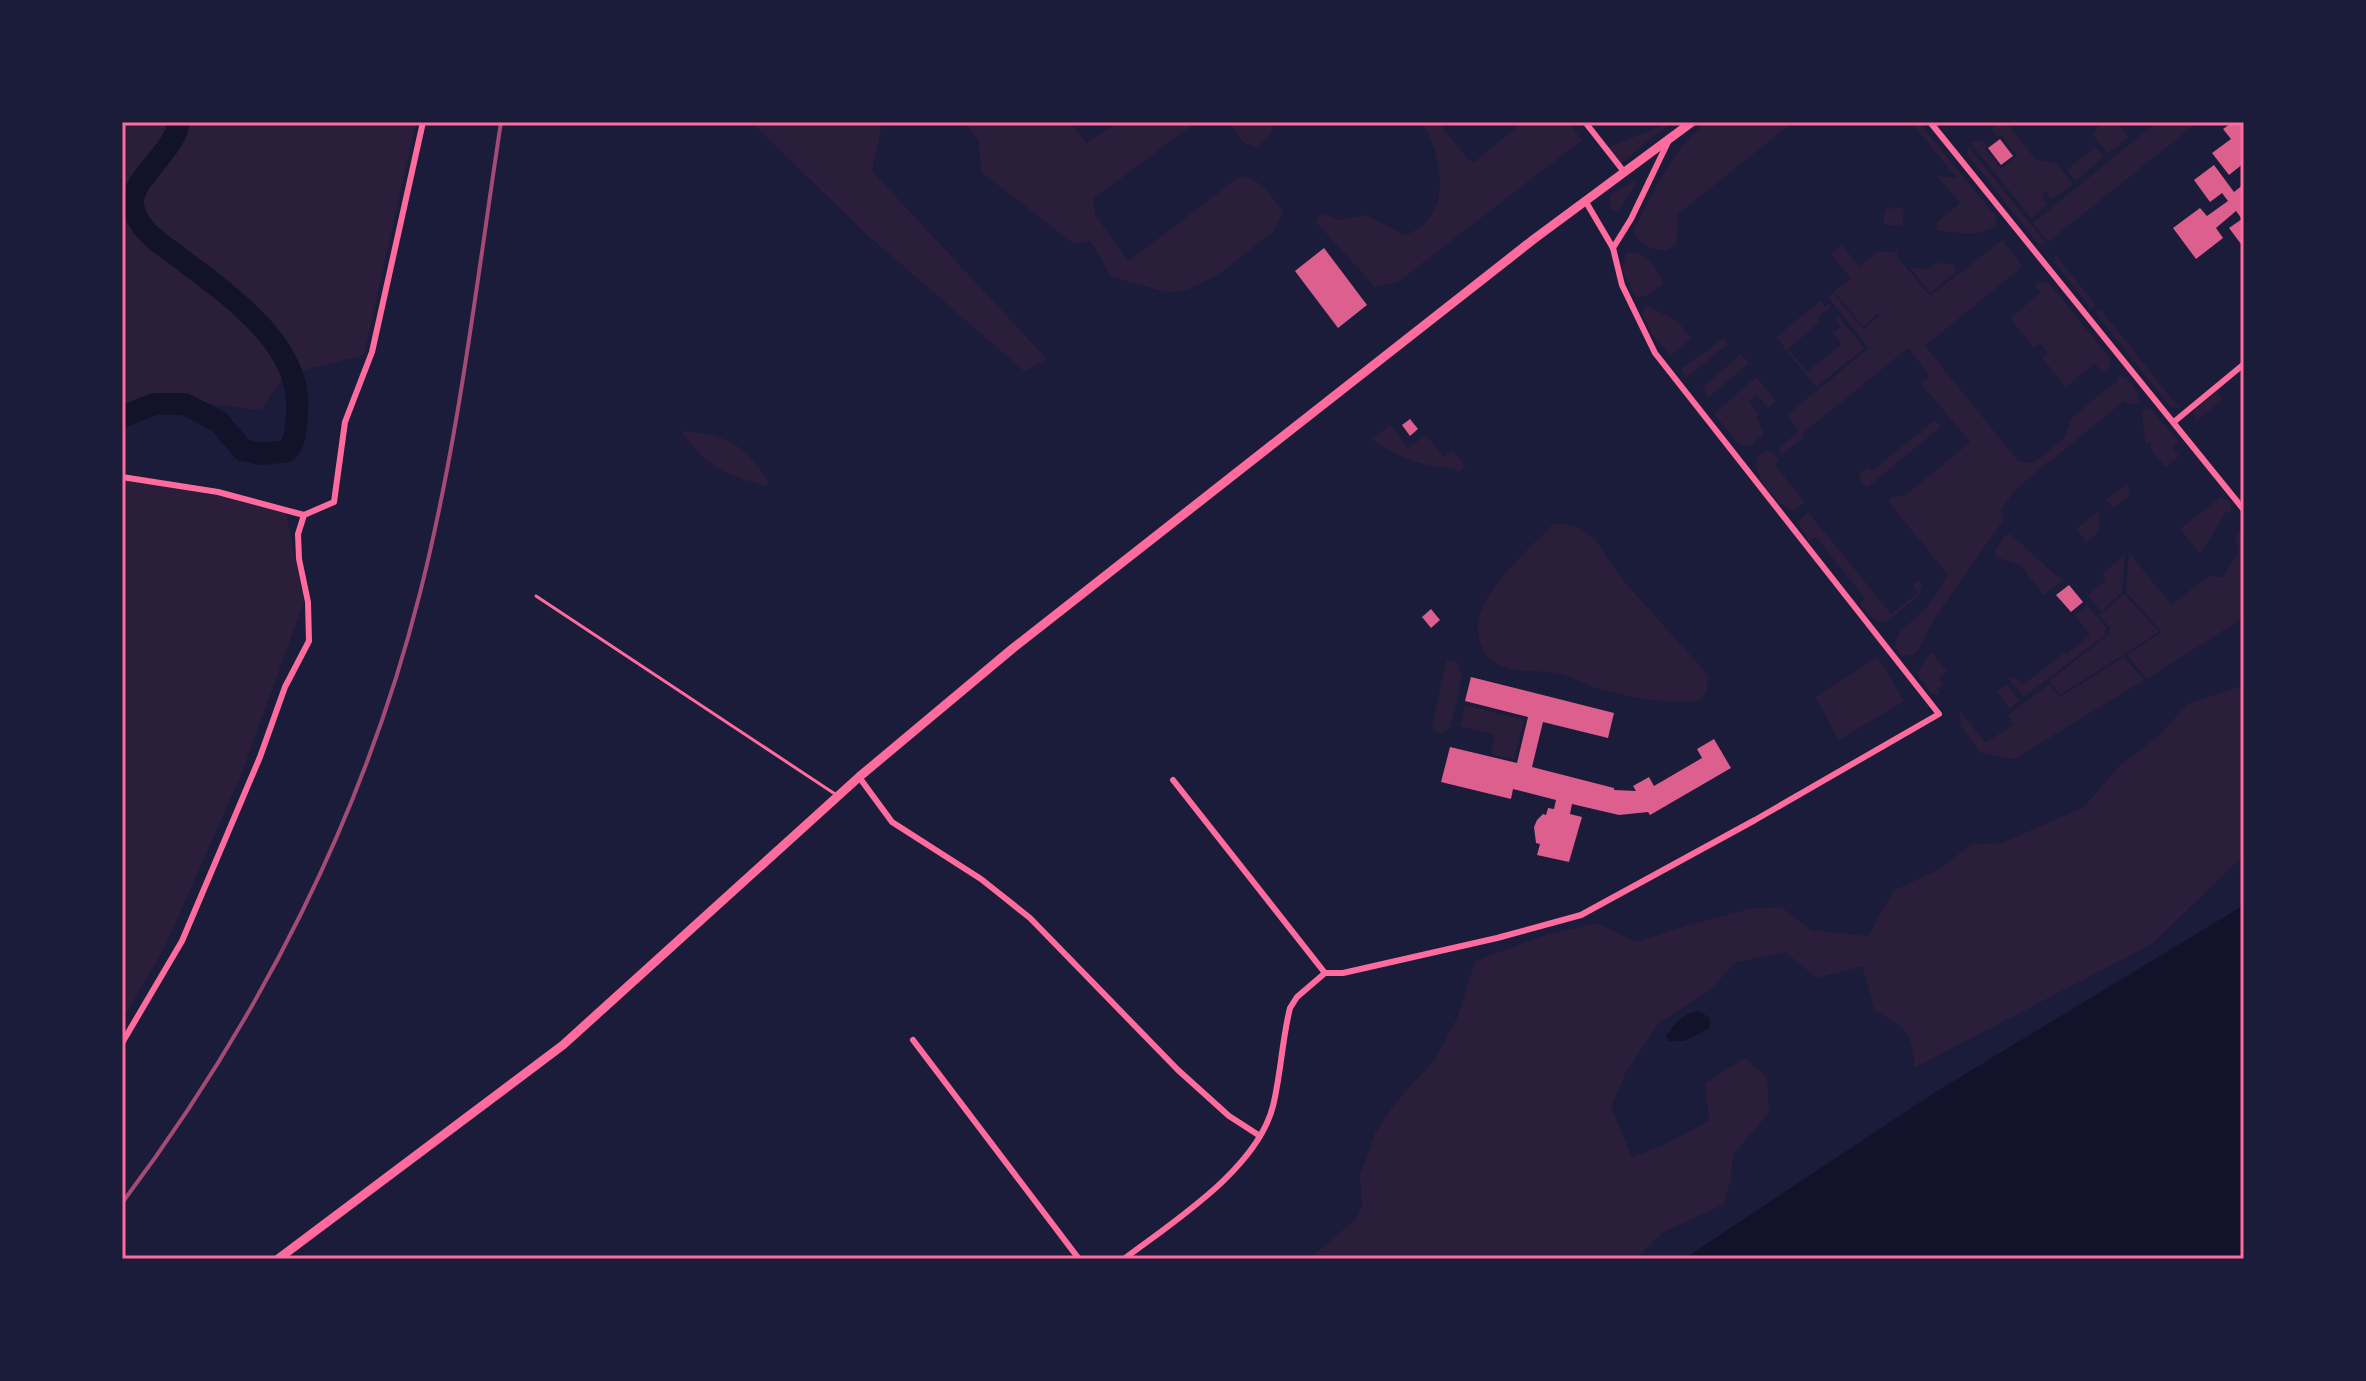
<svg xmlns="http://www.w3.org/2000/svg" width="2366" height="1381" font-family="Manrope,sans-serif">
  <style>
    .green { fill: #2a1e3b }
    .water { fill: #12122b }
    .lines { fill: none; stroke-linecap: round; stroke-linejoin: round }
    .river { stroke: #12122b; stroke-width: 22 }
    .building { fill: #dd5f8e }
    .service { stroke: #ff6b9d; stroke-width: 3 }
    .minor { stroke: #ff6b9d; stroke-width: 6 }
    .primary { stroke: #ff6b9d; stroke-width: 9 }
    .rail { stroke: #a44b75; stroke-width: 4 }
    .neatline { fill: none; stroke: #ff6b9d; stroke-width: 3 }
  </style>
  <rect width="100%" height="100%" fill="#1b1b3a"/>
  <g class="green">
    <path d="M122,122H416L364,355L284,375L261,410L188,401L122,409Z"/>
    <path d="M751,122L882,125L872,171L1047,359L1024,371L864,232Z"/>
    <path d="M965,122H1070L1086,143L1120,122H1197L1094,198L1095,215L1129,261L1240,176C1259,176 1272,198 1283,211L1274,231L1218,275L1188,289L1169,293L1112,277L1090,241L1074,244L981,172L979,142Z"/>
    <path d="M1229,122H1274L1275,123L1269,137L1256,148L1243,142Z"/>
    <path d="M1422,122H1438L1468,159L1474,162L1523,122H1568L1582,140L1398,282L1375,287L1316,222L1321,213L1341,220L1366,215L1405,235C1454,218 1443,158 1422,122Z"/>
    <path d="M1672,122L1621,163L1608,147Z"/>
    <path d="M1707,122H1793L1678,214L1677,242C1674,245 1670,249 1666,250C1653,252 1634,242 1634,229C1655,191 1671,150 1707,122Z"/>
    <path d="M1911,122H1918L1995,215L1997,227L1975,234L1937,231V222L1960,203L1937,176L1957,178Z"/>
    <path d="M1995,122H2006L2036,160L2056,163L2073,184L2053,199L2049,197L2047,192H2043L2042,197L2047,205L2031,218L1971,143L1983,140L1987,146L1985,148L2001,169L2017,156L2001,135L1997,137L1992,131Z"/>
    <path d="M2103,122H2117L2129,137L2108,154L2093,135L2097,131L2095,129Z"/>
    <path d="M2157,122H2198L2048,242L2033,223Z"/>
    <path d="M1968,146L2046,243L2039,245L1968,155Z"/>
    <path d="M2095,147L2104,157L2076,181L2067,170Z"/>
    <path d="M1633,181L1636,185L1618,211L1612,210L1609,202L1611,195Z"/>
    <path d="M1893,207L1902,208L1904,211L1902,226L1883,224L1885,209H1892Z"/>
    <path d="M2002,240L2023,266L1925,346L2019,462L2034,463L2064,438L2072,417L2118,380L2117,377H2125C2131,384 2140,392 2139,402L2132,405L2124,401L2015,490L2001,510L2004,519L1934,619L1918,651L1913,655L1902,656L1894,647L1899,633L1927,607L1948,575L1888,501L1893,497L1906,495L1970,442L1921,384L1930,376L1908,348L1802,434L1804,437L1782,454L1778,449L1799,431L1787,415L1869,348L1828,297L1833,293L1863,329L1880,315L1878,313L1863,327L1835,293L1834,291L1851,279L1831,254L1842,245L1859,266L1879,251L1897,252V256L1930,296Z"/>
    <path d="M1626,253C1649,251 1654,266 1664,284L1646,296L1636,297L1622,270Z"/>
    <path d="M2055,254L2095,304L2092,310L2054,262Z"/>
    <path d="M1935,263L1953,264L1957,271L1930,293L1910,267L1929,269Z"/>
    <path d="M2041,281L2049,283L2108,356L2111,363L2108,369L2102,372L2094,363L2066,387L2042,358L2048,353L2040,344L2034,348L2010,318L2040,293L2034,285Z"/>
    <path d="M1820,301L1825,307L1828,304L1831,307L1817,318L1820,322L1788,349L1807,372L1842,344L1833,333L1841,326L1835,319L1838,316L1864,348L1816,387L1776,337Z"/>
    <path d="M1649,306L1677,321L1691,338L1670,356L1667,355L1665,348L1653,336L1642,315L1644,307Z"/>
    <path d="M2101,310L2180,409L2170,406L2095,312Z"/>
    <path d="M1723,339L1727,345L1687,377L1684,375L1682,368Z"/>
    <path d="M1741,354L1749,363L1709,397L1702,388Z"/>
    <path d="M1756,377L1776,401L1768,408L1757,395L1749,401L1759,415L1757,417L1764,433L1761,439L1759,436L1753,442L1754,445L1741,446L1714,414Z"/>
    <path d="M2217,392L2223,399L2196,421L2193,412Z"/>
    <path d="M2150,408L2178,441L2173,449L2179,456L2165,467L2151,449V443L2145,442L2142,414L2145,409Z"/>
    <path d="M1935,420L1941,427L1866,488L1859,478L1861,472L1867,468L1872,471Z"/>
    <path d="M1390,425L1408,448L1426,435L1444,457L1453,451L1466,466L1459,472C1451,466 1443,468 1433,466C1414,463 1386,452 1372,439Z"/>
    <path d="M681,431C729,436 739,441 768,480L767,486C724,475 708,468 681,431Z"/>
    <path d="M1765,451L1772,452L1779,461L1775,465L1805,502L1793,511C1778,506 1739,463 1765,451Z"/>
    <path d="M122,479L285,507L304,602L241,775L164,949L122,1020Z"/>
    <path d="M2127,483L2130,495L2113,508L2106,500Z"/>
    <path d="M2220,498L2229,500L2232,509L2230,513L2227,511L2200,554L2180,529Z"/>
    <path d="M2100,510L2098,533L2087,542L2076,529Z"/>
    <path d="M1808,512L1891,614L1918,593L1913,585L1918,580L1922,585L1918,596L1885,623L1873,619L1859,604L1865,598L1816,537L1809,542L1798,522Z"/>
    <path d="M1563,523L1580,528L1594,538L1623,580L1709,676L1706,693L1699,700C1664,705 1624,697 1590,686C1581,682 1572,677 1562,674C1542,669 1518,675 1496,663C1488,659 1484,652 1481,645C1463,603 1526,553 1552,525Z"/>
    <path d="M2239,530L2244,537V617L2147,679L2127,655L2162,632L2126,592L2129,553L2172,605L2210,575L2223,578L2239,550L2235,539Z"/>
    <path d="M2011,534L2056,576L2065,579L2044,595L2020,565L1996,557L1995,551L2005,536Z"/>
    <path d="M2125,555L2122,593L2101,611L2088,595L2106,580L2102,574Z"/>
    <path d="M2124,594L2159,632L2060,695L2049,681L2107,636L2110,628L2099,615Z"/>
    <path d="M2087,605L2106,627L2105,635L2024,697L2008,678L2015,677L2023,685L2065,652L2067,654L2090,635L2075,615Z"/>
    <path d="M1931,652L1947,671L1939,678L1943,684L1937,689L1940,694L1937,695L1930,692L1917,673Z"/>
    <path d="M1878,657L1904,701L1839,740L1815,697Z"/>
    <path d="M2124,657L2144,680L2015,759L1981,753L1961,726L1959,709L1985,743L2013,725L2008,715L2049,684L2060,697Z"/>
    <path d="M1450,660L1458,663L1462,677L1450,728L1442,733L1436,732L1432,726L1446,662Z"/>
    <path d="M2006,684L2020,700L2009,709L1997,691Z"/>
    <path d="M2241,686H2244V859L2239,860L2152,944L1914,1068C1914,1033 1904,1026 1875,1011L1862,966L1817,978L1785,952L1735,963L1710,990L1659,1023L1626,1072L1611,1107L1632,1157L1661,1146L1709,1121L1705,1083L1745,1058L1767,1077L1769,1113L1733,1155L1731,1179L1724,1204L1662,1233L1636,1259H1309L1356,1219L1362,1207L1360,1176L1375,1133L1396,1102L1436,1058L1458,1016L1475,961L1546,935L1598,923L1636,942L1685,926L1753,908L1781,907L1811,930L1868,936L1893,891L1939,869L1972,844L2002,843L2084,807L2118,767L2157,737L2188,704Z"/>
    <path d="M1465,705L1524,720L1514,760L1491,754L1495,735L1460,726Z"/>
  </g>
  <g class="water">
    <path d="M2244,905V1259H1684L1934,1093Z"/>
    <path d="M1698,1011L1710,1018V1028L1684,1041H1669L1666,1036C1674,1025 1684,1013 1698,1011Z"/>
  </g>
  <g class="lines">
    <path class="river" d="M122,417L154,404H185L219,422L243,450L262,454L287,451C297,440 296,425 297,411C302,344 227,294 180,258C161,244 137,230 133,205C129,181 174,153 179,122"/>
  </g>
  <g class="building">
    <path d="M2233,122H2244V163L2229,175L2212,153L2231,139L2223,129Z"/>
    <path d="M2000,139L2013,156L2001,165L1988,148Z"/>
    <path d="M2214,165L2234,192L2244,184V248L2229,228L2242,219L2236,211L2216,228L2223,238L2196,259L2173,228L2200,208L2207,216L2228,201L2222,193L2210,202L2194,180Z"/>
    <path d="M1324,248L1367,305L1338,328L1295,271Z"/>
    <path d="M1410,419L1418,429L1410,436L1402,425Z"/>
    <path d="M2069,585L2083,602L2071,612L2056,595Z"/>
    <path d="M1431,609L1440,620L1431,628L1422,617Z"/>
    <path d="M1471,677L1614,713L1608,738L1543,722L1532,767L1614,788V790L1636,791L1633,786L1649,777L1654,786L1702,758L1697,749L1714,739L1731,768L1650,815L1648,812L1619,815L1572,804L1570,814L1582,817L1569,862L1537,855L1540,844L1536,843L1534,827L1537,820L1543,814L1546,815L1548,808L1554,809L1556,800L1513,789L1511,799L1441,782L1450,747L1517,763L1528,717L1465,701Z"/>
  </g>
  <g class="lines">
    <path class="service" d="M536,596L835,794"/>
    <g class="minor">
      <path d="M1585,122L1625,173"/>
      <path d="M1930,122L2244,510"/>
      <path d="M1613,248L1631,219L1668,142"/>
      <path d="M2175,421L2244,364"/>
      <path d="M122,477L218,492L304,515"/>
      <path d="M859,777L892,822L981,879L1030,918L1178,1070L1229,1116L1260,1136"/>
      <path d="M1325,973H1343L1497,938L1581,915L1755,820L1939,714L1655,353L1622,285L1613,248L1586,202"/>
      <path d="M913,1040L1079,1259"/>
      <path d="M122,1043L182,941L260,757L285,687L309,641L308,602L299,559L298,534L304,515L334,502L345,422L372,352L423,122"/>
      <path d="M1124,1259C1174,1221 1257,1169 1273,1106C1281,1073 1282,1040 1290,1008L1297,997L1325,973L1173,780"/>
    </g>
    <path class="primary" d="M278,1259L563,1045L859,777L1012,649L1534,239L1692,122"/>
    <path class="rail" d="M122,1203C259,1021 364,815 420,593C459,439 477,279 501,122"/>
  </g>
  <rect width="2366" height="1381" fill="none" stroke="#1b1b3a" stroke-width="248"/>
  <rect x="124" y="124" width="2118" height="1133" class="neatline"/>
</svg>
